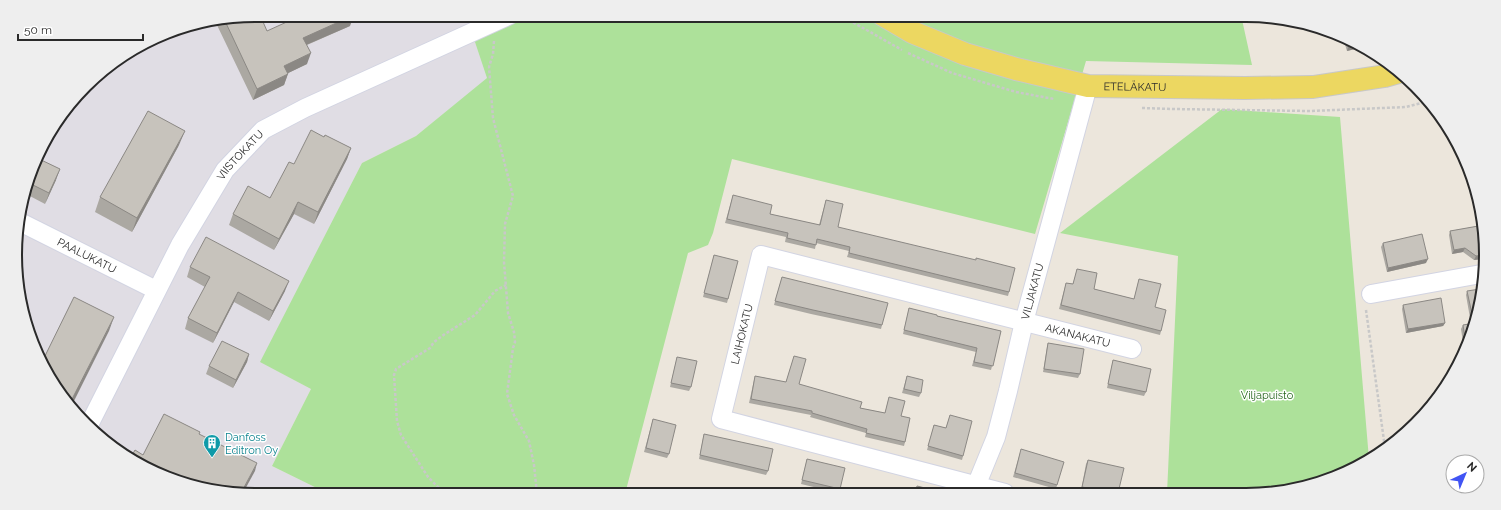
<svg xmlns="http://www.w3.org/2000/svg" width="1501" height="510" font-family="Raleway,sans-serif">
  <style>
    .industrial { fill: #e0dde4 }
    .green { fill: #ade19a }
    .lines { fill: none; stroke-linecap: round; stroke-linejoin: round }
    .minor-casing { stroke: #d2d4e2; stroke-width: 20 }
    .major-casing { stroke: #c8c8c8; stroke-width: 24 }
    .path { stroke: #c8c8c8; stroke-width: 2.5; stroke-dasharray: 3 2; stroke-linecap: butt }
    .minor { stroke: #fff; stroke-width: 18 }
    .major { stroke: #ecd761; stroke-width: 22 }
    .wall { fill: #aba8a2 }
    .shaded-wall { fill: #8b8884 }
    .building { fill: #c7c3bc; stroke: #8b8884 }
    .labels { text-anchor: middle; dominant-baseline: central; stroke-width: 3; stroke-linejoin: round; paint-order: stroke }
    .street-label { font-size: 11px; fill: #2a2a2a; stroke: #fff }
    .park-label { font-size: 11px; fill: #25651c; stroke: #fff }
    .culture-label { font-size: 11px; fill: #0d838f; stroke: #fff; text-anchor: start }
    .rim { fill: none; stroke: #2a2a2a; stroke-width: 2 }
  </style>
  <rect width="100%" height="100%" fill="#ece6dc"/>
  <path class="industrial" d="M255,15H526L474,39L488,78L416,136L362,163L261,362L311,389L272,466L331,495H255L193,487L121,454L56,389L23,317L17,224L40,149L97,75L163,33Z"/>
  <g class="green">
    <path d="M526,15H1241L1252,65L1086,61L1035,234L732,159L713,233L708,245L688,253L625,494L331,495L272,466L311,389L260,362L362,163L416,136L487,78L474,39Z"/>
    <path d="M1222,109L1340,117L1369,459L1352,470L1278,493H1167L1178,256L1060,233Z"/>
  </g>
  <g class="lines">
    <defs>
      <g id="minor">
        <path id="s1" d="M18,221L156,290"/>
        <path d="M1371,294L1481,274"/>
        <path id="s2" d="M90,423L180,245L225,170L263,130L305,108L510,15"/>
        <path id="s3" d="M1005,493L721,419L761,255L1132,349"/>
        <path id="s4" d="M972,494L976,486L996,437L1008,391L1024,322L1088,86"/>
      </g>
      <g id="major">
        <path id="s5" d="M883,15L912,32L965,54L1016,69L1088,86L1245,88L1313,87L1385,76L1399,72"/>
      </g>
    </defs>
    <use href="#minor" class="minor-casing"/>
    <use href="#major" class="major-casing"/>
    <g class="path">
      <path d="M840,15L902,50"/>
      <path d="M494,41L493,54L489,67L493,118L513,196L505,224L504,262L508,313L514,332L515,342L513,348L507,394L514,415L529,441L534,465L537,494"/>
      <path d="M908,53L952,73L1016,92L1054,99"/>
      <path d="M1142,108L1172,109L1310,111L1406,107L1425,102"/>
      <path d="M1366,310L1385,448"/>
      <path d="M446,495L428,477L401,435L397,421L394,375L396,369L430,348L434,342L445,334L475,315L495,291L506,285"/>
    </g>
    <use href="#minor" class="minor"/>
    <use href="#major" class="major"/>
  </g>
  <g class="wall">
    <path d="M255,15L267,31L350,26L307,45V64L288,73L284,85L253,100L216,23Z"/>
    <path d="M1344,41L1359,48L1347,51Z"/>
    <path d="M324,137L351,148L347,159L314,224L294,214L274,250L229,225L233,214L270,198L294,164Z"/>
    <path d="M179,145L132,232L95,212L100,197Z"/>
    <path d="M37,158L56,180L45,204L26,194Z"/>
    <path d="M733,195L770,214L819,225L826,200L838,227L1009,292L1008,296L847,257L849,251L816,243L815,249L785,242L786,237L725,223Z"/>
    <path d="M1484,225L1482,259L1474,260L1463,252L1452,254L1449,235L1450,231Z"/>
    <path d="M1383,243L1426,263L1387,272L1381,247Z"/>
    <path d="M714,255L728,299L727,303L703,297Z"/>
    <path d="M190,267L285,291L269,321L234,302L213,343L185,329L188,318L205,287L187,277Z"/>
    <path d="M1077,269L1094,289L1134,299L1139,279L1155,307L1161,331L1160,335L1059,309L1066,283L1073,284Z"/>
    <path d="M782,277L882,325L881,329L811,314L774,305Z"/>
    <path d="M1467,291L1478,317L1470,318L1466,295Z"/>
    <path d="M1403,305L1445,323L1443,326L1406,333L1402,309Z"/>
    <path d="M909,308L937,316L1001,331L991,370L972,366L976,352L903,334Z"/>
    <path d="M1475,323L1464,349L1461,329L1463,325Z"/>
    <path d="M1048,343L1080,374L1078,378L1043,372L1047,347Z"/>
    <path d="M249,354L247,362L233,388L206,374L209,366Z"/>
    <path d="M794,356L799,384L860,408L885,413L889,397L901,416L905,442L904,446L865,437L866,433L810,417L811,415L749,403L754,380L755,376L786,382Z"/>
    <path d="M677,357L691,387L689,391L670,387Z"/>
    <path d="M1113,360L1146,392L1144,396L1107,388Z"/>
    <path d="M907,376L921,393L919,397L902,393Z"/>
    <path d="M1428,406L1422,414L1421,411L1422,408Z"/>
    <path d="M950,415L963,456L962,460L927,450L934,425L946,428Z"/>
    <path d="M653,419L669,454L667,458L644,452Z"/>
    <path d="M704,434L768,471L766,475L699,459L703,438Z"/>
    <path d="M1020,453L1057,485L1056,489L1013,477Z"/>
    <path d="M807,459L840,489L839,493L801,484Z"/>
    <path d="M1088,460L1118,493H1094L1081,491L1086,464Z"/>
  </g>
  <g class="shaded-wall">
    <path d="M354,15L350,26L299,48L303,38Z"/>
    <path d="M1354,46L1359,48L1347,51L1348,47Z"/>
    <path d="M311,53L307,64L280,77L284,66Z"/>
    <path d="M288,74L284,85L253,100L257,89Z"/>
    <path d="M185,131L179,145L132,232L137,218Z"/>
    <path d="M351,148L347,159L314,224L318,212Z"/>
    <path d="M60,169L56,180L45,204L49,193Z"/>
    <path d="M298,202L294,214L274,250L279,239Z"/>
    <path d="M1465,248L1463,252L1452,254L1454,250Z"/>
    <path d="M1482,255V259L1474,260L1476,256Z"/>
    <path d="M1428,259L1426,263L1387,272L1388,268Z"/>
    <path d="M289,281L285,291L269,321L273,311Z"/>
    <path d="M238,292L234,302L213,343L217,333Z"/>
    <path d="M1478,313V317L1470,318L1472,314Z"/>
    <path d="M114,317L109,331L72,405L70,403Z"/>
    <path d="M1445,323L1443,326L1406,333L1408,329Z"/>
    <path d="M249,354L247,362L233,388L236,380Z"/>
    <path d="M257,463L255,471L243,493H241Z"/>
  </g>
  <g class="building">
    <path d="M255,15H260L267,31L302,15H354L303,38L311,53L284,66L288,74L257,89L225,21Z"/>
    <path d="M1347,42L1354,46L1348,47Z"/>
    <path d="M148,111L185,131L137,218L100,197Z"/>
    <path d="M311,130L324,137L325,135L351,148L318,212L298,202L279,239L233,214L248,186L270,198L289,162L294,164Z"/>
    <path d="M37,158L60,169L49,193L29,183Z"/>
    <path d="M733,195L772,205L770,214L820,225L826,200L843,204L838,227L976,260V258L1015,268L1009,292L849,253L850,247L817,239L816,245L787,238L788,233L727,219Z"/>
    <path d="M1484,225L1482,255L1476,256L1465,248L1454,250L1450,231Z"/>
    <path d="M1422,234L1428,259L1388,268L1383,243Z"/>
    <path d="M206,237L289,281L273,311L238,292L217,333L188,318L210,277L190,267Z"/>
    <path d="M714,255L738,261L728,299L704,293Z"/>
    <path d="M1077,269L1097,273L1094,289L1134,299L1139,279L1161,284L1155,307L1166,310L1161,331L1061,305L1066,283L1073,284Z"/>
    <path d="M782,277L888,303L882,325L813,310L775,301Z"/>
    <path d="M1480,289L1478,313L1472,314L1467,291Z"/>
    <path d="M74,297L114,317L70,403L56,389L43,360Z"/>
    <path d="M1441,298L1445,323L1408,329L1403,305Z"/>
    <path d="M909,308L937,315V316L1001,331L993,366L974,362L977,348L904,330Z"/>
    <path d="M1475,323L1466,345L1463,325Z"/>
    <path d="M222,341L249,354L236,380L209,366Z"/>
    <path d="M1048,343L1084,349L1080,374L1044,369Z"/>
    <path d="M794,356L806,359L799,384L862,402L860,408L885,413L889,397L905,401L901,416L910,418L905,442L866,433L867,429L812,413V411L751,399L755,376L786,382Z"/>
    <path d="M677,357L697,361L691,387L671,383Z"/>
    <path d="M1113,360L1151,369L1146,392L1108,384Z"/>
    <path d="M907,376L923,380L921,393L904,389Z"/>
    <path d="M1428,406L1423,412L1422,408Z"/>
    <path d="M164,414L200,432L199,434L257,463L241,493L193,487L130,459L135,450L143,455Z"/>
    <path d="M950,415L972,421L963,456L928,446L934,425L946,428Z"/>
    <path d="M653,419L676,425L669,454L646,448Z"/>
    <path d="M704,434L773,449L768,471L700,455Z"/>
    <path d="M1021,449L1064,462L1057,485L1015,473Z"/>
    <path d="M807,459L845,468L840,489L802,480Z"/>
    <path d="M1088,460L1124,468L1118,493H1114L1082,487Z"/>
    <path d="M917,486L929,489L928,494H915Z"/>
  </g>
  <defs>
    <symbol id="building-pin" viewBox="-11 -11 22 30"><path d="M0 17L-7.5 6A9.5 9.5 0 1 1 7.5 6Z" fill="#0f9aa8" stroke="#fff"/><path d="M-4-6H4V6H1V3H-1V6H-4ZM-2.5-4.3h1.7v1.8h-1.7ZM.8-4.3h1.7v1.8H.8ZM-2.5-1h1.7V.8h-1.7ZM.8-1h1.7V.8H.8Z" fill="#fff"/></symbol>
  </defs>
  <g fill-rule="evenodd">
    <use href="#building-pin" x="202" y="433" width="20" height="27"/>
  </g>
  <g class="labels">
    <g class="street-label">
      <text stroke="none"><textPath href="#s5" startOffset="265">ETELÄKATU</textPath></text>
      <text stroke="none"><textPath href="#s2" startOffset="308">VIISTOKATU</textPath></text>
      <text stroke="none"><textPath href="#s1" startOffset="77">PAALUKATU</textPath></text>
      <text stroke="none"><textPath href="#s4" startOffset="212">VILJAKATU</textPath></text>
      <text stroke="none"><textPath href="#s3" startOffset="381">LAIHOKATU</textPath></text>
      <text stroke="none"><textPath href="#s3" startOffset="789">AKANAKATU</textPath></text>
    </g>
    <g class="park-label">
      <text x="1267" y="395">Viljapuisto</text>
    </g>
    <g class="culture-label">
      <text x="225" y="437">Danfoss<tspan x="225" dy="13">Editron Oy</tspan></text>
    </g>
  </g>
  <path d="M0 0H1501V510H0ZM255 22H1246A233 233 0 0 1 1479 255V255A233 233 0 0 1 1246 488H255A233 233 0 0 1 22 255V255A233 233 0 0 1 255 22Z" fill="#eee" fill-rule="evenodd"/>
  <path class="rim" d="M255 22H1246A233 233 0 0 1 1479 255V255A233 233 0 0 1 1246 488H255A233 233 0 0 1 22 255V255A233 233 0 0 1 255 22Z"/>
  <g transform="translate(1465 474) rotate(44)"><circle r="19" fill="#ffffff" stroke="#aaaaaa"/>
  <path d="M0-3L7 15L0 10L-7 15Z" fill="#4154f4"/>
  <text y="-6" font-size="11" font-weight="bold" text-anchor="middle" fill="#2a2a2a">N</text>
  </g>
  <path d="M18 34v6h125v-6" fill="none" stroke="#2a2a2a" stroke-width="2"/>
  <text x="24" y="34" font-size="12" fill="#2a2a2a" stroke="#ffffff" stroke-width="3" paint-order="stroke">50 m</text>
</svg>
